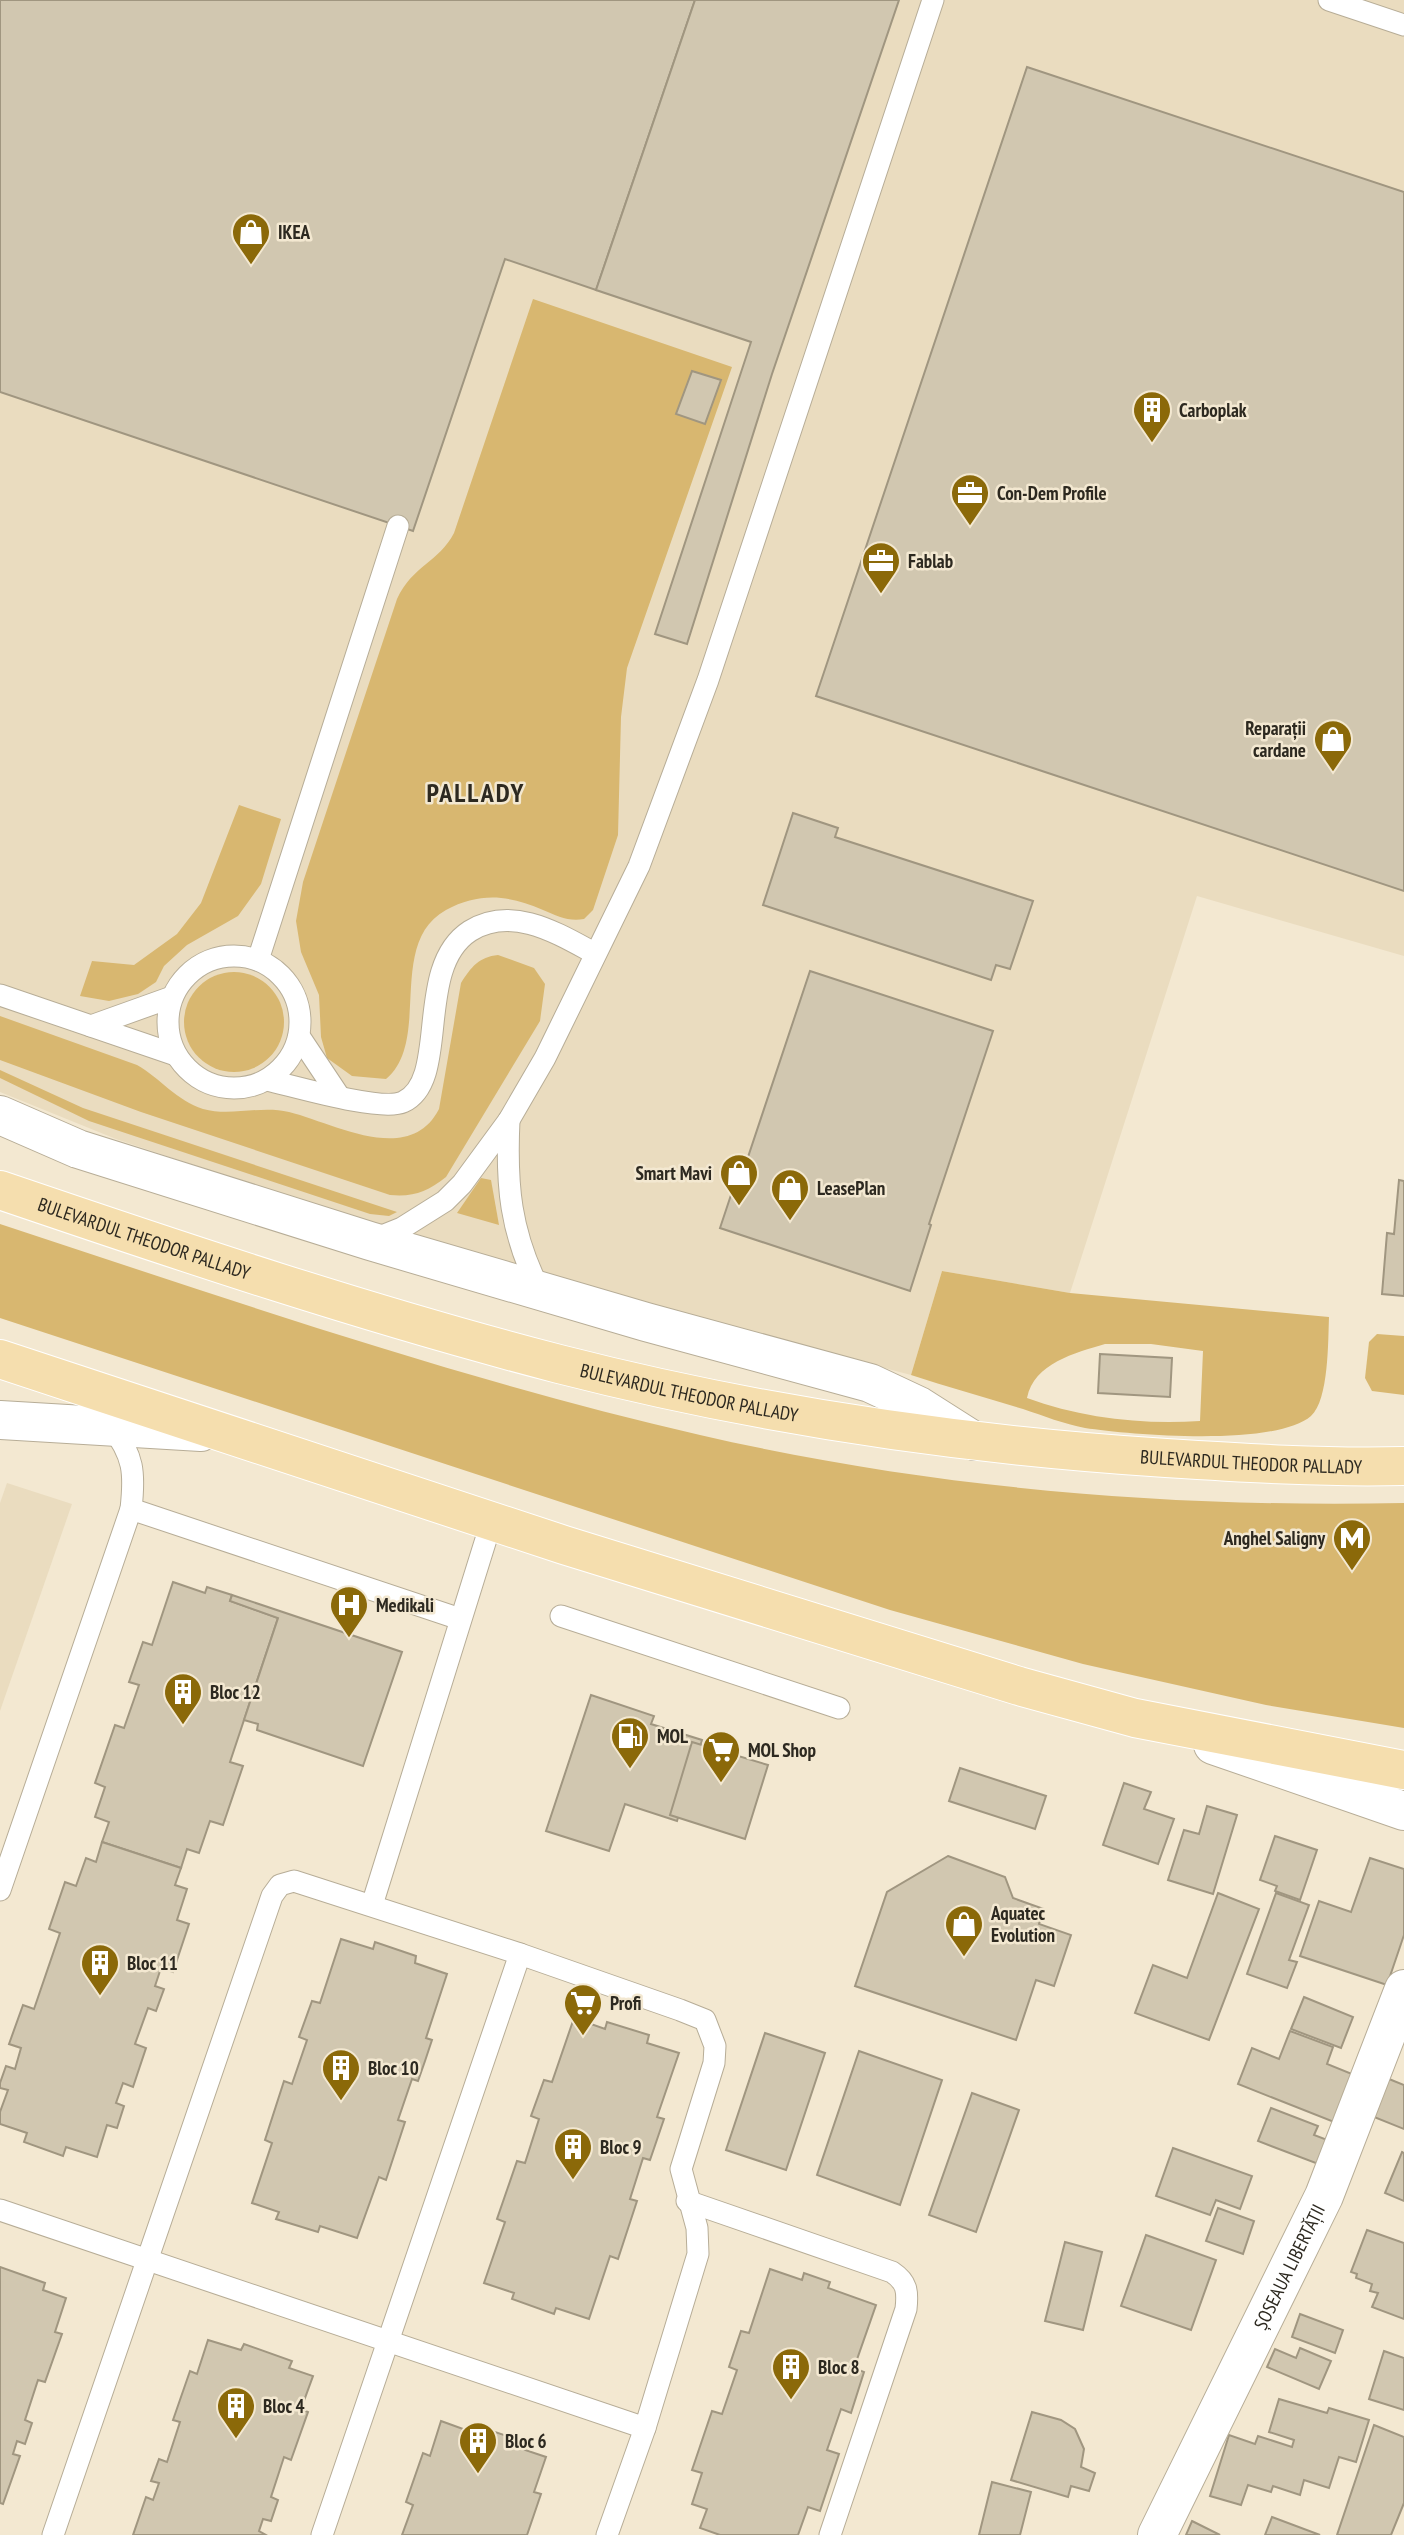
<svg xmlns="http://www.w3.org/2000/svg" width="1404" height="2535" font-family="'PT Sans Narrow',sans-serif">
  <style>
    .built { fill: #eadcbf }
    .green { fill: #d8b770; fill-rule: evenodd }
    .building { fill: #d1c7b0; stroke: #a09680; stroke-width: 2 }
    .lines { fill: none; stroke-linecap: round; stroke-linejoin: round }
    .service-casing { stroke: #b7ad97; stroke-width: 23 }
    .minor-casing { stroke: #b7ad97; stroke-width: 40 }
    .tertiary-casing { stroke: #b7ad97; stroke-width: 40 }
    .secondary-casing { stroke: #b7ad97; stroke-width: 40 }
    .primary-casing { stroke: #fff; stroke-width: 40 }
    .service { stroke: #fff; stroke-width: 21 }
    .minor { stroke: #fff; stroke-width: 38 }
    .tertiary { stroke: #fff; stroke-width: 38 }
    .secondary { stroke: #fff; stroke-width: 38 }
    .primary { stroke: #f5deae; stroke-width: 38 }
    .labels { text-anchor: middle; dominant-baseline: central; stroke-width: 5; stroke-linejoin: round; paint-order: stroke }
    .poi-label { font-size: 19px; font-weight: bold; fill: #2d2920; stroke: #f3e8d1; text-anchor: start }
    .street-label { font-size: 19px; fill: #2d2920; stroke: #f3e8d1 }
    .district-label { font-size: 26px; font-weight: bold; letter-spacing: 2px; fill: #2d2920; stroke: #f3e8d1 }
  </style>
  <rect width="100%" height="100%" fill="#f3e8d1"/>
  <g class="built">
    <path d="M0,0H1404V956L1197,896L1070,1293L942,1271L911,1375L748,1332L317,1206L116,1139L0,1092Z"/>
    <path d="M7,1483L72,1504L0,1711V1503Z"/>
  </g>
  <g class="green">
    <path d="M533,299L732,367L627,668L621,717L618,835L593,910L584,919C569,922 557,916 543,910C509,895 480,892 446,910C386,943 432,1041 386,1079L352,1076L327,1058L321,1037L319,995L301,952L296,921L303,882L397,599C412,566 439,562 454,533Z"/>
    <path d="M239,805L281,819L261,884L238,916L187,945L164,966L156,982L138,994L109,1001L80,996L92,961L134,965L177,934L201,903Z"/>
    <path d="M498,955L534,968L545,984L540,1021L446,1177C427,1192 414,1197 390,1195L141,1112L0,1060V1016L137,1065C160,1078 177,1101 203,1109C231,1117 260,1105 289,1112C334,1123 409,1167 439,1109L461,983C471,967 479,957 498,955Z"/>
    <circle cx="234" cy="1022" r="50"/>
    <path d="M0,1070L83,1108L397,1212L389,1216L370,1214L89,1121L0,1078Z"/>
    <path d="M481,1178L491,1180L499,1225L457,1213Z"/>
    <path d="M0,1224C231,1300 462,1380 700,1435C930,1488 1168,1508 1404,1503V1728L1266,1705L1083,1664L890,1610L0,1318Z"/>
    <path d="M942,1271L1070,1293L1329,1317C1328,1340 1329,1400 1311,1416C1275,1447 1132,1435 1085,1428C1064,1424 1044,1416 1023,1409C986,1398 948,1387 911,1375ZM1105,1344H1151L1203,1351L1200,1421C1143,1425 1081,1418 1027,1398C1034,1363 1075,1353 1105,1344Z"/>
    <path d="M1377,1334L1404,1336V1395L1372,1391L1365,1378L1369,1342Z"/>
  </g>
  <g class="building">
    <path d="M0,0H695L596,290L505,259L413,531L0,392Z"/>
    <path d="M695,0H899L772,374L687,644L655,634L751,342L596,290Z"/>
    <path d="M1027,67L1404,192V891L816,696Z"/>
    <path d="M692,371L721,380L705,424L676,414Z"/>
    <path d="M793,813L838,828L835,837L1033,901L1010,969L996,965L991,980L763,905Z"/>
    <path d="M810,971L993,1031L929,1224L931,1225L910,1291L720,1228L742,1162L746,1163Z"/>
    <path d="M1399,1180L1404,1181V1296L1382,1294L1387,1233L1394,1234Z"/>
    <path d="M1100,1354L1172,1358L1170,1397L1098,1393Z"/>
    <path d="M173,1582L205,1593L207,1587L232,1595L230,1601L278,1618L230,1762L243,1766L223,1825L210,1821L199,1853L187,1849L181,1868L102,1842L109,1822L95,1817L105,1787L95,1783L115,1725L124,1728L139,1685L129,1682L143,1642L152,1645Z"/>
    <path d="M232,1595L402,1652L363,1766L257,1730L258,1724L244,1720L278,1618L230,1601Z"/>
    <path d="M591,1695L654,1716L651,1724L702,1740L677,1821L625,1804L609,1851L546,1831Z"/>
    <path d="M692,1742L768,1765L745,1839L670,1815Z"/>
    <path d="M960,1768L1046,1796L1035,1829L949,1801Z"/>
    <path d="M1124,1783L1151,1792L1144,1809L1174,1819L1158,1864L1103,1845Z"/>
    <path d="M1207,1806L1237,1815L1213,1894L1168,1880L1184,1830L1199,1834Z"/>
    <path d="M1275,1836L1317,1850L1300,1900L1275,1891L1277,1886L1260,1880Z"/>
    <path d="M102,1842L181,1868L175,1885L187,1889L177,1920L189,1924L173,1972L161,1968L155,1986L164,1989L156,2011L148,2008L135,2044L146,2048L133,2087L123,2083L116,2103L124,2106L117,2128L107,2125L97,2157L66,2147L63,2156L24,2142L27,2133L0,2124V2112L8,2090L0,2088V2083L6,2066L15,2069L21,2048L9,2044L23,2005L34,2009L60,1933L49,1929L65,1882L76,1886L86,1858L96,1862Z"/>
    <path d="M948,1856L1005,1877L1013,1898L1044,1909L1039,1924L1071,1935L1054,1986L1036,1980L1016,2040L855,1986L887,1892Z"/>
    <path d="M1370,1858L1404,1869V1935L1387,1985L1300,1956L1319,1901L1351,1912Z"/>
    <path d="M1218,1893L1259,1909L1209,2040L1135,2013L1153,1965L1187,1978Z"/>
    <path d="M1276,1893L1309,1905L1289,1960L1297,1962L1287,1988L1247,1974Z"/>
    <path d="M341,1939L373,1949L375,1942L416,1956L415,1963L447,1974L426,2038L432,2040L425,2061L418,2081L412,2079L398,2120L405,2122L386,2180L379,2177L357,2238L320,2226L318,2232L276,2219L279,2212L252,2203L272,2143L265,2140L284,2081L292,2084L307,2040L299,2037L312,2001L320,2003Z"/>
    <path d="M1304,1997L1353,2017L1341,2048L1291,2029Z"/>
    <path d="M574,2018L605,2029L607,2022L649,2035L647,2043L679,2053L657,2117L664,2119L650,2160L643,2158L630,2199L637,2201L618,2259L610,2256L589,2319L556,2308L554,2314L512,2299L514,2293L484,2283L505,2222L497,2219L517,2161L525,2163L539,2119L531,2116L544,2080L552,2082Z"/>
    <path d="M1290,2031L1333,2047L1327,2064L1352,2074L1334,2122L1238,2084L1252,2048L1279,2059Z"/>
    <path d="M765,2033L825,2053L786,2170L726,2150Z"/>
    <path d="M859,2051L942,2080L900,2205L817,2175Z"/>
    <path d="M1389,2079L1404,2085V2129L1374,2117Z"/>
    <path d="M972,2093L1019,2110L976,2232L929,2215Z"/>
    <path d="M1271,2108L1318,2126L1314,2135L1330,2141L1321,2165L1258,2141Z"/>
    <path d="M1173,2148L1252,2176L1240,2209L1216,2200L1210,2215L1156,2196Z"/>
    <path d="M1402,2152L1404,2153V2201L1385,2193Z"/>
    <path d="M1218,2208L1254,2221L1243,2254L1206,2241Z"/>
    <path d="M1367,2230L1404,2243V2319L1372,2307L1378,2293L1370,2291L1372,2284L1356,2278L1357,2274L1351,2272Z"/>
    <path d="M1146,2235L1216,2260L1191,2330L1121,2306Z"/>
    <path d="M1065,2242L1102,2252L1083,2330L1045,2321Z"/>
    <path d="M0,2267L45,2283L43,2290L66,2298L55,2332L62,2334L45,2382L38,2380L25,2420L32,2423L25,2444L17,2441L13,2454L20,2456L3,2504L0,2503Z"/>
    <path d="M770,2269L802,2280L804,2273L830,2282L828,2288L876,2305L854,2368L864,2372L851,2413L841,2409L827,2450L839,2454L820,2511L808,2507L798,2535H720L700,2528L707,2509L692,2504L702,2473L692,2470L712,2411L722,2414L737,2370L729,2367L741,2331L749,2333Z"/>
    <path d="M1300,2314L1343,2330L1335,2353L1292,2337Z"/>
    <path d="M208,2340L241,2350L244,2344L292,2361L289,2368L313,2376L301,2409L308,2412L291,2460L284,2457L271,2497L278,2500L271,2521L263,2519L259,2531L266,2535H133L146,2497L153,2500L159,2483L151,2481L159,2459L167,2462L180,2422L173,2420L190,2371L197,2374Z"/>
    <path d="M1300,2348L1331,2361L1319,2389L1267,2367L1275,2349L1296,2358Z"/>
    <path d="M1384,2351L1404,2358V2410L1369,2399Z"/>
    <path d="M1279,2399L1327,2413L1329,2408L1369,2420L1356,2462L1339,2457L1329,2488L1304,2480L1300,2495L1273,2486L1271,2492L1248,2485L1241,2505L1210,2496L1229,2435L1255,2444L1258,2436L1292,2447L1294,2440L1269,2432Z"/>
    <path d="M1032,2412L1061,2420L1075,2429L1084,2449L1081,2467L1095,2473L1089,2491L1071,2486L1068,2497L1011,2480Z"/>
    <path d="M441,2421L474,2433L477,2426L525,2442L522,2449L546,2457L534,2492L541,2494L527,2535H402L413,2505L406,2502L423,2453L430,2456Z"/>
    <path d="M1374,2425L1404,2437V2503L1391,2535H1337Z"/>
    <path d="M992,2482L1031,2492L1020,2535H979Z"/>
    <path d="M1272,2517L1320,2535H1265Z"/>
    <path d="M1192,2521L1220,2535H1186Z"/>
  </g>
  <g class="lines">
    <defs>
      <g id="service">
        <path d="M1329,0L1404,25"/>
        <circle cx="234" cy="1022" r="66"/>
        <path d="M258,960L398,526"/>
        <path d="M0,995L176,1055"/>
        <path d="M91,1026L172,997"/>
        <path d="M299,1036L339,1096"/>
        <path d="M267,1080C294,1086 381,1112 403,1102C451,1080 413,968 470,931C512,905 557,933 594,953"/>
        <path d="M509,1120C506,1185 510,1232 540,1291"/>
        <path d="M372,1240L402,1228L445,1201L462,1184L509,1120L545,1058L639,866L708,680L933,0"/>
        <path d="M111,1426C134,1456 135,1473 131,1509L460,1619"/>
        <path d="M561,1616L839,1708"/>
        <path d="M0,1890L131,1509"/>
        <path d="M372,1905L492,1520"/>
        <path d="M687,2201L892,2272C907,2282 908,2291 906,2309L830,2535"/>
        <path d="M0,2210L645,2428"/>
        <path d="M53,2535L272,1896L280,1885L294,1881L520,1954L680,2010L705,2020L715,2046L714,2063L681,2169L697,2228L698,2254L645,2428L607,2535"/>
        <path d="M322,2535L520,1954"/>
      </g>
      <g id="minor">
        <path id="s1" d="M1157,2535L1324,2196L1404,1989"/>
      </g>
      <g id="tertiary">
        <path d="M0,1115L78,1149L370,1241L646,1322L870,1383L919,1406L974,1441"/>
        <path d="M0,1420L201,1432"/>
      </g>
      <path id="secondary" d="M1213,1745L1404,1811"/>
      <g id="primary">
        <path id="s2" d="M0,1190C185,1253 370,1315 559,1364C758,1415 961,1445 1166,1458C1245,1463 1325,1468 1404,1466"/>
        <path d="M0,1359L564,1545L1019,1686L1135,1718L1404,1770"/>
      </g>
    </defs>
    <use href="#service" class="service-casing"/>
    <use href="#minor" class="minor-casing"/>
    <use href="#tertiary" class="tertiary-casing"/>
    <use href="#secondary" class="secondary-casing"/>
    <use href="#primary" class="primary-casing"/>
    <use href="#service" class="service"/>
    <use href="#minor" class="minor"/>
    <use href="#tertiary" class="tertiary"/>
    <use href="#secondary" class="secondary"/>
    <use href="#primary" class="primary"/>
  </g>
  <defs>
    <symbol id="shop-pin" viewBox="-11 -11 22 30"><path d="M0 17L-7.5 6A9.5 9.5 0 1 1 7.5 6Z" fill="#8b6909" stroke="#f3e8d1"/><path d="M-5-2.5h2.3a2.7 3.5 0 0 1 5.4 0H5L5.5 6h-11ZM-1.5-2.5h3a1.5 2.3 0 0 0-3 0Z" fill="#fff"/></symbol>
    <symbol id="building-pin" viewBox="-11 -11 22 30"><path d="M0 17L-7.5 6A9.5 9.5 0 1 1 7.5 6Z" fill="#8b6909" stroke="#f3e8d1"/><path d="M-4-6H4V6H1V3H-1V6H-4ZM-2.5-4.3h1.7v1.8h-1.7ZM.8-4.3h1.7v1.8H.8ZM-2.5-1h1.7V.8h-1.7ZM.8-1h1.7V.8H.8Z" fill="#fff"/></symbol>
    <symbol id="office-pin" viewBox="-11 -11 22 30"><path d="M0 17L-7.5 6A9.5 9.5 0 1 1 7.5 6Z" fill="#8b6909" stroke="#f3e8d1"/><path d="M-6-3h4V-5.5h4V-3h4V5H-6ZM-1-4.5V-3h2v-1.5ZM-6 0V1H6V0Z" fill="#fff"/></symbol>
    <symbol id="metro-pin" viewBox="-11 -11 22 30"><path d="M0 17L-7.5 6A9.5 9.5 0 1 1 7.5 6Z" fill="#8b6909" stroke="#f3e8d1"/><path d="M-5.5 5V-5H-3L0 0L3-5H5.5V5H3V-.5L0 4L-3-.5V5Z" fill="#fff"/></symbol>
    <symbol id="hospital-pin" viewBox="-11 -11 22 30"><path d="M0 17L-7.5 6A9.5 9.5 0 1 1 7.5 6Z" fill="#8b6909" stroke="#f3e8d1"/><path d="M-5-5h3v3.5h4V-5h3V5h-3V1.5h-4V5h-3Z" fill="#fff"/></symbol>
    <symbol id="fuel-pin" viewBox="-11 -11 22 30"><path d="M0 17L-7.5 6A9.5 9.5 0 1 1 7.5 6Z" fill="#8b6909" stroke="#f3e8d1"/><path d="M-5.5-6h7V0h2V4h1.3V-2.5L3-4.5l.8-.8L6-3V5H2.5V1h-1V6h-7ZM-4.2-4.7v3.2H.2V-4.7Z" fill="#fff"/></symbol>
    <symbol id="supermarket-pin" viewBox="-11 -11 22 30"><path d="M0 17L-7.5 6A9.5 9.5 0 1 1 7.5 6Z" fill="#8b6909" stroke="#f3e8d1"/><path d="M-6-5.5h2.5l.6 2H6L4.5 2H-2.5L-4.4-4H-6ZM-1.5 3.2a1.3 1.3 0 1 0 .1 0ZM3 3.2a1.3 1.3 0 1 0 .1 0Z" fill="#fff"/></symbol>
  </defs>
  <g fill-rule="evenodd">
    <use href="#shop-pin" x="229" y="210" width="44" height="60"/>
    <use href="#building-pin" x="1130" y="388" width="44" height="60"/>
    <use href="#office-pin" x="948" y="471" width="44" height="60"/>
    <use href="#office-pin" x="859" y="539" width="44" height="60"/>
    <use href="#shop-pin" x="1311" y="717" width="44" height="60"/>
    <use href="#shop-pin" x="717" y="1151" width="44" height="60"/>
    <use href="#shop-pin" x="768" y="1166" width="44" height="60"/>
    <use href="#metro-pin" x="1330" y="1516" width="44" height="60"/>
    <use href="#hospital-pin" x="327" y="1583" width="44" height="60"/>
    <use href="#building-pin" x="161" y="1670" width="44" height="60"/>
    <use href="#fuel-pin" x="608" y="1714" width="44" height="60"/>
    <use href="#supermarket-pin" x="699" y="1728" width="44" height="60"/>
    <use href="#shop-pin" x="942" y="1902" width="44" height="60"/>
    <use href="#building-pin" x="78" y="1941" width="44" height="60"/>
    <use href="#supermarket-pin" x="561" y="1981" width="44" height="60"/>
    <use href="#building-pin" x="319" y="2046" width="44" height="60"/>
    <use href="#building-pin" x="551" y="2125" width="44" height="60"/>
    <use href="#building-pin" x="769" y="2345" width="44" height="60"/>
    <use href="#building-pin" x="214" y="2384" width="44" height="60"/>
    <use href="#building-pin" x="456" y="2419" width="44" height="60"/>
  </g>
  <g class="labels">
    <g class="poi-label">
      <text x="278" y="232">IKEA</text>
      <text x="1179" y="410">Carboplak</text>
      <text x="997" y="493">Con-Dem Profile</text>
      <text x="908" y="561">Fablab</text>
      <text x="1306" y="728" text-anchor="end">Reparații<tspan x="1306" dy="22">cardane</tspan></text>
      <text x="712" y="1173" text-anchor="end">Smart Mavi</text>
      <text x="817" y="1188">LeasePlan</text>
      <text x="1325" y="1538" text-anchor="end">Anghel Saligny</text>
      <text x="376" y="1605">Medikali</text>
      <text x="210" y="1692">Bloc 12</text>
      <text x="657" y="1736">MOL</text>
      <text x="748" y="1750">MOL Shop</text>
      <text x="991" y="1913">Aquatec<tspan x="991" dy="22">Evolution</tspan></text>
      <text x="127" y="1963">Bloc 11</text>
      <text x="610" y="2003">Profi</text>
      <text x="368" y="2068">Bloc 10</text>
      <text x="600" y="2147">Bloc 9</text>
      <text x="818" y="2367">Bloc 8</text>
      <text x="263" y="2406">Bloc 4</text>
      <text x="505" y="2441">Bloc 6</text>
    </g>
    <g class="street-label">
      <text stroke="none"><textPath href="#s2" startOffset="152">BULEVARDUL THEODOR PALLADY</textPath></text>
      <text stroke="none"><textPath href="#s2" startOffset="719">BULEVARDUL THEODOR PALLADY</textPath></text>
      <text stroke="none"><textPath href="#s2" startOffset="1286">BULEVARDUL THEODOR PALLADY</textPath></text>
      <text stroke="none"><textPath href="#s1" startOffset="299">ȘOSEAUA LIBERTĂȚII</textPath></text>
    </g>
    <g class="district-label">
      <text x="476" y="792">PALLADY</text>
    </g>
  </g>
</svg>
